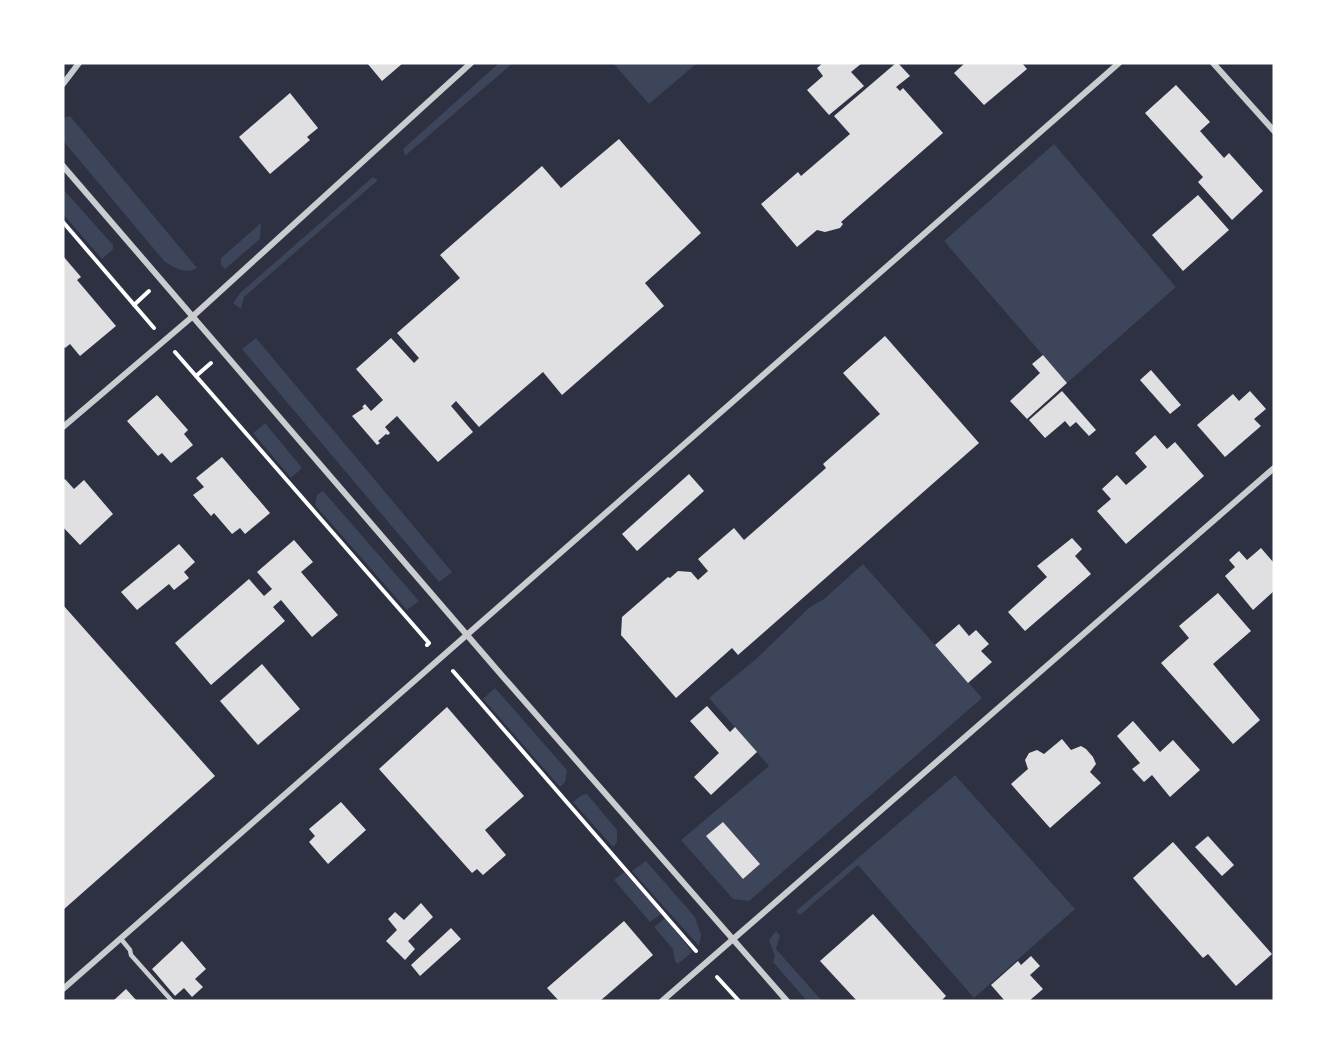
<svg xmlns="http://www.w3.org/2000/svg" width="1337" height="1064" font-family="'PT Serif',serif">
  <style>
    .green { fill: #3c4559 }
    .building { fill: #e0e0e3 }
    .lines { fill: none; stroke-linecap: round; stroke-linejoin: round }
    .path { stroke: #fff; stroke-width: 4 }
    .service { stroke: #caccd0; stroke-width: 4.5 }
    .minor { stroke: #caccd0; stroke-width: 6 }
  </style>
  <rect width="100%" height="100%" fill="#2d3142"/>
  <g class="green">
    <path d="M499,63H513L405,156L403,149Z"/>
    <path d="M613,63H697L649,104Z"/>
    <path d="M70,116L197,268C185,275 176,268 165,262L65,143L63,138L64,118Z"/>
    <path d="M1054,144L1176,287L1067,383L944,241Z"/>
    <path d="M373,177L378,180L244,297L241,309L233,303L240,293Z"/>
    <path d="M63,189L113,245V249L102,259L63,214Z"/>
    <path d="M261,223L260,239L225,269L221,265V258Z"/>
    <path d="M256,338L452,572L439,582L242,349Z"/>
    <path d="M265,423L302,468L291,478L253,433Z"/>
    <path d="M323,491L419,601L407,610L315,505L317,495Z"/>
    <path d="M863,564L982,698L749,901L733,899L681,840L769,766L709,698L756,659L810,607L824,599Z"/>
    <path d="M495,688L567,770L565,782L560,787L483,699Z"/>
    <path d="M955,775L1075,909L974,998L858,865L800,915L796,911Z"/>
    <path d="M587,794L617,830V842L613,847L573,802L582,795Z"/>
    <path d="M646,861L695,917L701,935L699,946L632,871Z"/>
    <path d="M624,872L661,914L650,922L614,880Z"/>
    <path d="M665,918L692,952L678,964L675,961L673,949L654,927Z"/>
    <path d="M776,931L780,935L776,949L822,1001H807L773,962L775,956L769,940Z"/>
  </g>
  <g class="building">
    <path d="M367,63H403L382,81Z"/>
    <path d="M823,63H862L851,72L864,86L829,115L807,90L823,76L817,68Z"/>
    <path d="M896,63H898L910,76L896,87L900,91L903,88L943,133L841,222L843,224L840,228L825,232L817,230L797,247L761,204L798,172L801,176L850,134L834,116Z"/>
    <path d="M965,63H1022L1027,69L984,105L954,73Z"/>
    <path d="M1176,85L1210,122L1200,131L1224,158L1229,153L1263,191L1232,220L1198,182L1203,177L1145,113Z"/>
    <path d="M290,93L318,128L307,137L310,140L270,174L239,137Z"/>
    <path d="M619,139L701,233L645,283L664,306L562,395L543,372L479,427L456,401L451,406L473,432L438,462L397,416L385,427L390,433L388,435L386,434L378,441L380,443L377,445L352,416L364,408L362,407L365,404L371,411L383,400L356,369L391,338L414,363L419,358L397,333L460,278L440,255L542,166L561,188Z"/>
    <path d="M1198,195L1229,230L1183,271L1152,235Z"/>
    <path d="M63,256L81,277L77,280L116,326L80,356L70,344L65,348L63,346Z"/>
    <path d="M885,336L979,443L738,655L732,648L676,698L621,635L622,617L668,577L670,578L678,571L691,572L698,580L708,571L698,559L734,528L744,540L826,468L823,464L880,414L843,373Z"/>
    <path d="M1043,355L1067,383L1027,419L1010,401L1040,373L1032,364Z"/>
    <path d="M1151,370L1181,405L1170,414L1140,380Z"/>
    <path d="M1062,391L1096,430L1089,436L1076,422L1070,427L1065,421L1045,438L1029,420Z"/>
    <path d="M1250,391L1266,409L1254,419L1261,426L1225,457L1197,425L1233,394L1239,401Z"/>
    <path d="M157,395L188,430L184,434L193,445L171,463L162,453L158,456L127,421Z"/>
    <path d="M1155,435L1167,449L1175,442L1204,476L1126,544L1097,511L1111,499L1102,489L1117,475L1126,485L1147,467L1135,453Z"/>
    <path d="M222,457L270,513L245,534L240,528L232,534L214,513L211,516L193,495L204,487L196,478Z"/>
    <path d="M689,474L704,491L637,551L622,534Z"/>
    <path d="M65,479L74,489L84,480L113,514L80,545L63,527V481Z"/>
    <path d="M1072,538L1082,549L1075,556L1091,574L1025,631L1008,612L1047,577L1037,566Z"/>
    <path d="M294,540L313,562L301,572L338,615L312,637L281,600L273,607L285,621L211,685L175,643L249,579L264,596L272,589L257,572Z"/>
    <path d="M179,544L195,562L184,572L189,578L174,590L169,584L137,610L121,592Z"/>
    <path d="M1261,548L1274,563V591L1253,610L1225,576L1235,567L1229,560L1239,551L1247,560Z"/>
    <path d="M1218,593L1251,631L1213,664L1260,720L1233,744L1161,663L1189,638L1179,626Z"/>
    <path d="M63,605L215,776L63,910Z"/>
    <path d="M959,624L969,636L976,630L989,644L981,651L992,662L968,683L935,645Z"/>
    <path d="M262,664L300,709L258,745L220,701Z"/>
    <path d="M707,706L730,732L735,727L757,752L711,795L694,777L719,753L690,721Z"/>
    <path d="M447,707L524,796L485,830L506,855L483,875L477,869L472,873L379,769Z"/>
    <path d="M1133,721L1160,752L1173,740L1200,770L1170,797L1152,775L1144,782L1132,769L1140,763L1117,736Z"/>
    <path d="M1062,739L1071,750L1081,746L1086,749L1093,757L1096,764L1090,772L1101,783L1050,828L1011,784L1028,769L1025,760L1029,753L1037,750L1044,754Z"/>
    <path d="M341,802L366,830L328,864L309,842L315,836L309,829Z"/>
    <path d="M723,822L760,864L743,879L706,836Z"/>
    <path d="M1208,836L1234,865L1222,876L1195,847Z"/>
    <path d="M1173,842L1272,954L1236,986L1208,954L1203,958L1133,878Z"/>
    <path d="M421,903L433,917L408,941L415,949L405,960L386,941L397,930L388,919L395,912L404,920Z"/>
    <path d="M873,914L946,996L941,1001H857L820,961Z"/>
    <path d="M624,921L653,955L600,1001H559L547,988Z"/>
    <path d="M451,928L461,939L420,976L411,965Z"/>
    <path d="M182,941L206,969L195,979L203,987L192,997L184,988L175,996L152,969Z"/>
    <path d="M1031,956L1040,966L1030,975L1043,989L1029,1001H1005L991,985L1018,961L1021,965Z"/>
    <path d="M126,989L137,1001H113Z"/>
  </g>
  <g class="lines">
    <g class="path">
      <path d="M63,222L154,328"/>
      <path d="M134,305L149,291"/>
      <path d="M175,352L429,643L427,645"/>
      <path d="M196,376L211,363"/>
      <path d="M453,671L696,951"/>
      <path d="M717,977L739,1001"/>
    </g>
    <path class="service" d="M121,939L130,950L131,955L172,1001"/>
    <g class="minor">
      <path d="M1213,63L1274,131"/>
      <path d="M63,84L79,63"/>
      <path d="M63,166L498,671L787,1001"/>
      <path d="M63,427L192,317L471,63"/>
      <path d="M63,989L1119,63"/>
      <path d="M662,1001L1274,468"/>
    </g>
  </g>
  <rect width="1337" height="1064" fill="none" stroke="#ffffff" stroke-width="129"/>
</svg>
